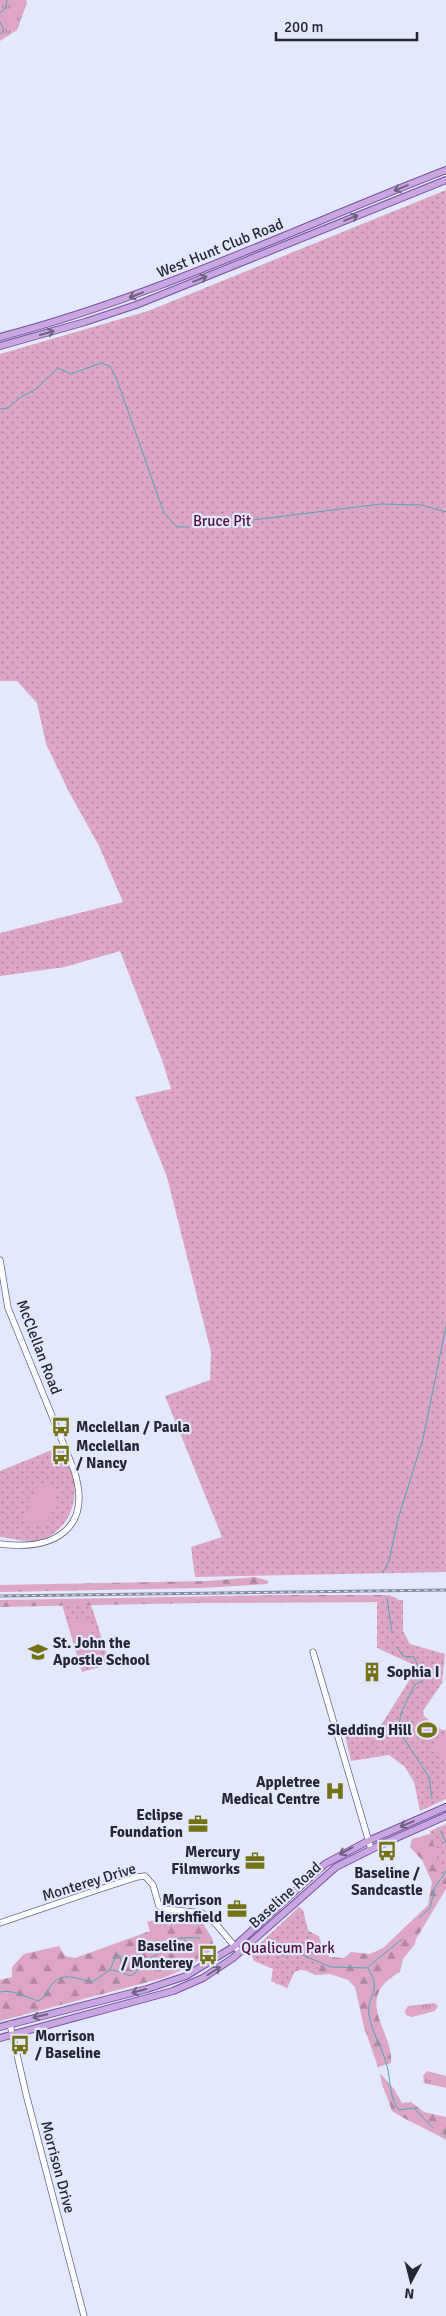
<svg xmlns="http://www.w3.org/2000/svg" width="446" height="2316" font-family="Signika,sans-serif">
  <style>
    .grass { fill: url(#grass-tufts) }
    .forest { fill: url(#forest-firs) }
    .park { fill: url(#park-dots) }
    .pitch { fill: #dda6c6 }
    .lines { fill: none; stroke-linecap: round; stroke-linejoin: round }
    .stream { stroke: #51a7b5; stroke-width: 1 }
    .secondary-casing { stroke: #616786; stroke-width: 7 }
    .primary-casing { stroke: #78529a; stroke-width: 8 }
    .secondary { stroke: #fff; stroke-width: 5.5 }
    .primary { stroke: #caa6e3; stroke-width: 6 }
    .rail-casing { stroke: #898c9e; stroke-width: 3 }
    .rail { stroke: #e3e8fd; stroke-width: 1; stroke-dasharray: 4; stroke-linecap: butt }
    .oneway { stroke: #6f6082 }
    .labels { text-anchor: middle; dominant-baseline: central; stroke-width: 4.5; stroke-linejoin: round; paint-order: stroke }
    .street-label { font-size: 15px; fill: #242633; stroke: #e3e8fd }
    .park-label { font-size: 15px; fill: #520b3d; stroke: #e3e8fd }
    .poi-label { font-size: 15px; font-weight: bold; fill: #242633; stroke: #e3e8fd; text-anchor: end }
  </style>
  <defs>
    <pattern id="grass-tufts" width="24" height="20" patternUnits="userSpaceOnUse" patternTransform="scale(1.25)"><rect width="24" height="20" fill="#dda6c6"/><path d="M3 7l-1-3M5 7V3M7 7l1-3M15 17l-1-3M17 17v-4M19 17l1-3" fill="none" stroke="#b387a1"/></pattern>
    <pattern id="forest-firs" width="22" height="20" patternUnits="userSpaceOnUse" patternTransform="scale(1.25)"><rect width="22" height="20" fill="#dda6c6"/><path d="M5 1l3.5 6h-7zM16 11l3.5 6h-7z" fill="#b387a1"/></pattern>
    <pattern id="park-dots" width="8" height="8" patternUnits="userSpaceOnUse" patternTransform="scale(1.25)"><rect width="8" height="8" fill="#dda6c6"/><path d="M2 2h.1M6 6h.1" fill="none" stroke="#b387a1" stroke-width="1.8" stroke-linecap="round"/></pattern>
  </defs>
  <rect width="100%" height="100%" fill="#e3e8fd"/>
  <g class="grass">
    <path d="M0,0H26L27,3L17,30L0,41Z"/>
    <path d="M434,2003L438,2006L435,2011L412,2017L406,2015L405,2011L408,2006Z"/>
    <path d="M427,2071L446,2076V2088L424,2083L423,2076Z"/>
  </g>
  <g class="forest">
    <path d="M255,1577L269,1581L267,1584L203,1588L0,1592V1585L208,1581Z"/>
    <path d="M283,1595H389L398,1599L397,1602L199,1603L0,1607V1600Z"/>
    <path d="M446,1825V1889L416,1939L415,1944L403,1959L400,1972C351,1999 394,2031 391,2063L378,2067L364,2027L355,1987L348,1980L330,1974L315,1975L303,1969L280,1976L277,1985L273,1980L274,1967L306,1930L319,1936L323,1951L330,1957L344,1958L351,1952L370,1954L383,1948L428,1905L432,1882L422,1860L410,1847L412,1839L444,1830Z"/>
    <path d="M164,1917L202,1922L212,1938L214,1948L189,1967L163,1978L0,2021V1980L12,1977V1967L24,1954L59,1946L65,1956L75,1958L150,1931L147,1922Z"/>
    <path d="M380,2073L394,2089L402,2103L411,2102L424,2112L446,2117V2140C428,2129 409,2122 392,2111C388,2097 381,2087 380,2073Z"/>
  </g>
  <g class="park">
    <path d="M446,190V1572L195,1577L191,1547L222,1537L165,1396L210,1380L211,1352L167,1177L135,1097L171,1089L162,1060L120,951L65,967L0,976V933L123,902L99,846L69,792L46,744L37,703L17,681H0V354L148,311Z"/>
    <path d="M59,1447C64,1457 73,1470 74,1482C78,1509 63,1536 35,1541C25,1542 10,1538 0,1537V1471Z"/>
    <path d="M377,1600H403V1631L410,1644L445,1654L442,1683L423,1711L424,1716L442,1730H446V1799L420,1811L414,1782L405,1767L389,1755L351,1761L344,1731L380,1727L412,1676V1664L377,1648Z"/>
    <path d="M62,1605H91C98,1625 103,1644 110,1664L82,1672Z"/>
    <path d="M446,1824V1876L442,1877L430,1831Z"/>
    <path d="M299,1907L303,1910L319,1973L296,1969L287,1988L271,1981L273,1969L254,1961L251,1954L253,1950Z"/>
  </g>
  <g class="pitch">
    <path d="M39,1482L59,1490L44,1529L23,1522Z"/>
    <path d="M87,1617L98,1651L79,1657L68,1623Z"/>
    <path d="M446,1739V1768L435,1744Z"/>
  </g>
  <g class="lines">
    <g class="stream">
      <path d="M0,13L6,8L7,0"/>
      <path d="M0,22L4,30L0,34"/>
      <path d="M0,409L8,408L21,397L36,389L58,368L71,374L101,363L110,366L117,380L164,513L177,527H189"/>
      <path d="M204,526L381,504L422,505L446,512"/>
      <path d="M383,1572L389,1561L398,1519L423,1439L446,1326"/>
      <path d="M387,1598L392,1632"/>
      <path d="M397,1647L403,1656L414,1657L423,1677L421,1682L415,1684L401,1713L399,1725L403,1737L429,1777L432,1798"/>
      <path d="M440,1830L446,1843"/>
      <path d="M419,1918L430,1908L435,1887L446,1871"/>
      <path d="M269,1952L284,1955L300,1954L331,1967L368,1968C383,1993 366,1995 369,2015C372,2033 383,2049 387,2066C391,2081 389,2098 399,2110L414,2108L433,2128"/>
      <path d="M368,1967L402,1939"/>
      <path d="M111,1970L122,1972"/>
      <path d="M0,1992C13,1989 26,1997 38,2001C50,1995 46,1990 53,1983C65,1971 79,1980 92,1982L110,1970L116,1955L120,1956L123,1973L130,1976L135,1973L144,1961L158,1954L160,1948C173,1937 184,1937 200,1938"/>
      <path d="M443,2133L446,2135"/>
    </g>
    <defs>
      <g id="secondary">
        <path d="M0,1260L8,1308L74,1470C93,1529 54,1551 0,1544"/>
        <path d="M313,1652L371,1849"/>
        <path d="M0,1923L94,1891L137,1877L145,1876L153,1885L159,1906L165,1909L202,1913L216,1924L237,1949"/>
        <path d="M10,2024L26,2094L84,2316"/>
      </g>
      <g id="primary">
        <path d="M0,337C154,297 298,227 446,170"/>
        <path d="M0,346L85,322L136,305L446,180"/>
        <path d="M0,2027L147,1989L186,1976L235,1946L325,1864L368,1841L446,1807"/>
        <path d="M0,2038L173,1991L203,1978L233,1958L336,1867L378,1846L446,1816"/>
      </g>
    </defs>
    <use href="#secondary" class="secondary-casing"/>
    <use href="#primary" class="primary-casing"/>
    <use href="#secondary" class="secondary"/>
    <use href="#primary" class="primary"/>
    <defs>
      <path id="rail" d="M0,1596L446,1590"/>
    </defs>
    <use href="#rail" class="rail-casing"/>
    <use href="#rail" class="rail"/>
  </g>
  <defs><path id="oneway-shaft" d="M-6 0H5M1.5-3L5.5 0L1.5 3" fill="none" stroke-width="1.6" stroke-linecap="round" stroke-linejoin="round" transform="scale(1.25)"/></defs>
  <g class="oneway">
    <use href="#oneway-shaft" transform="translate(401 188) rotate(158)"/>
    <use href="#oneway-shaft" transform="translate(351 218) rotate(-22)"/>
    <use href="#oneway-shaft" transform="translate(200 279) rotate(-22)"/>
    <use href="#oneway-shaft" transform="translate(136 295) rotate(159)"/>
    <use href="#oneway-shaft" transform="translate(47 333) rotate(-16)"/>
    <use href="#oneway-shaft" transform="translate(407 1824) rotate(157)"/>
    <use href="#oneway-shaft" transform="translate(346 1851) rotate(152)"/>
    <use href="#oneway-shaft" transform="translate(214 1971) rotate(-32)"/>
    <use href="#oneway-shaft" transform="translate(139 1991) rotate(165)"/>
    <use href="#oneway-shaft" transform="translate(40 2016) rotate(166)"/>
  </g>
  <defs>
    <symbol id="bus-bare" viewBox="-9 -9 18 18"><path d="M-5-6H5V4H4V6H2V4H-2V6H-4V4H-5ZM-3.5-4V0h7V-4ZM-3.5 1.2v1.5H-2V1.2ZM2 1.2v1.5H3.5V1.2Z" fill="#737216" stroke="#e3e8fd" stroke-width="2.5" paint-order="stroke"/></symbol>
    <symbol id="school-bare" viewBox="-9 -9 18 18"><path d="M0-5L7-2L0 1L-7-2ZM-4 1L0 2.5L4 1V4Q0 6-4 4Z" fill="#737216" stroke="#e3e8fd" stroke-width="2.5" paint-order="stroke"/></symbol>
    <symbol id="building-bare" viewBox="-9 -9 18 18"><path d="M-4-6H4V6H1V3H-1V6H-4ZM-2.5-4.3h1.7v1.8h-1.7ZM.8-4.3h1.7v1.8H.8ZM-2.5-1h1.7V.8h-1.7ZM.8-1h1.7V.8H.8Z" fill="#737216" stroke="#e3e8fd" stroke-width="2.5" paint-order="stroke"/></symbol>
    <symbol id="stadium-bare" viewBox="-9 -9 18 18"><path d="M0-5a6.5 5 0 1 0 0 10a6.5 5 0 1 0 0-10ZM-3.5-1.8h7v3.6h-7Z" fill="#737216" stroke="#e3e8fd" stroke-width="2.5" paint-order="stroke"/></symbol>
    <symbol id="hospital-bare" viewBox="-9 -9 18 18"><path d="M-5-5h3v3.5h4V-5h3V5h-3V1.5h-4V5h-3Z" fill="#737216" stroke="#e3e8fd" stroke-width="2.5" paint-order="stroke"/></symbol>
    <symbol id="office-bare" viewBox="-9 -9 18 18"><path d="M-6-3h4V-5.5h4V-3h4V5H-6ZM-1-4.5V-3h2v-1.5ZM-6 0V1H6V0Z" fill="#737216" stroke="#e3e8fd" stroke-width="2.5" paint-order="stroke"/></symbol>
  </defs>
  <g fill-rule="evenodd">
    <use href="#bus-bare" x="47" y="1413" width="28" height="28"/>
    <use href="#bus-bare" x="47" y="1441" width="28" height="28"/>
    <use href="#school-bare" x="24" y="1638" width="28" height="28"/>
    <use href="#building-bare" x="358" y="1658" width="28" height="28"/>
    <use href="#stadium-bare" x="413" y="1716" width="28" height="28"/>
    <use href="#hospital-bare" x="321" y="1777" width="28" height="28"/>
    <use href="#office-bare" x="184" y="1810" width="28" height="28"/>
    <use href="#bus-bare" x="373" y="1837" width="28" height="28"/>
    <use href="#office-bare" x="241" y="1847" width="28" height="28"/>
    <use href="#office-bare" x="223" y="1895" width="28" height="28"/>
    <use href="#bus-bare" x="194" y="1941" width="28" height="28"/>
    <use href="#bus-bare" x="6" y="2031" width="28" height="28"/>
  </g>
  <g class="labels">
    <g class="street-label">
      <text transform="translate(220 248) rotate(-22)">West Hunt Club Road</text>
      <text transform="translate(39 1347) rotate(69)">McClellan Road</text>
      <text transform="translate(89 1882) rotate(-17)">Monterey Drive</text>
      <text transform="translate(285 1895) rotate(-42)">Baseline Road</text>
      <text transform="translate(58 2167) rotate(75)">Morrison Drive</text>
    </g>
    <g class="park-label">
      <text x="222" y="521">Bruce Pit</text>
      <text x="288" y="1948">Qualicum Park</text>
    </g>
    <g class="poi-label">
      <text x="76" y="1427" text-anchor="start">Mcclellan / Paula</text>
      <text x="76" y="1446" text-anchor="start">Mcclellan<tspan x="76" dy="17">/ Nancy</tspan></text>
      <text x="53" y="1643" text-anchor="start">St. John the<tspan x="53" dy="17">Apostle School</tspan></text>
      <text x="387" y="1672" text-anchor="start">Sophia I</text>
      <text x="412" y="1730">Sledding Hill</text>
      <text x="320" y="1782">Appletree<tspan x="320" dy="17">Medical Centre</tspan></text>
      <text x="183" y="1815">Eclipse<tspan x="183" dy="17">Foundation</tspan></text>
      <text x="240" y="1852">Mercury<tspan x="240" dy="17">Filmworks</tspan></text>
      <text x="387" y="1873" text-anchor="middle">Baseline /<tspan x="387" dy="17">Sandcastle</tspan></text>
      <text x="222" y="1900">Morrison<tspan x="222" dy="17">Hershfield</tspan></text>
      <text x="193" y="1946">Baseline<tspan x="193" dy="17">/ Monterey</tspan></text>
      <text x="35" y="2036" text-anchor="start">Morrison<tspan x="35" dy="17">/ Baseline</tspan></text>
    </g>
  </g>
  <g transform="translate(411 2281) rotate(187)" stroke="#e3e8fd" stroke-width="4" paint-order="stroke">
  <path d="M0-4L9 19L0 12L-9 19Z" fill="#242633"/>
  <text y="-8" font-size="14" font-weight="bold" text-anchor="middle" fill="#242633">N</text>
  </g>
  <path d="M276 32v8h141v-8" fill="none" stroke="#242633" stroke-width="2.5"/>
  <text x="284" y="32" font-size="15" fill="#242633" stroke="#e3e8fd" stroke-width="4" paint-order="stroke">200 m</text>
</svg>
